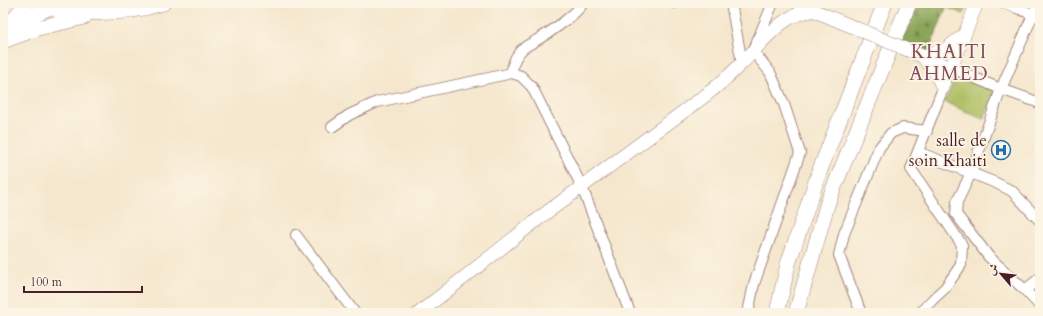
<svg xmlns="http://www.w3.org/2000/svg" width="1043" height="316" font-family="Cardo,Amiri,serif">
  <style>
    .grass { fill: #adbe62; stroke: #7c6e46 }
    .forest { fill: url(#forest-firs); stroke: #6a6242 }
    .lines { fill: none; stroke-linecap: round; stroke-linejoin: round }
    .minor-casing { stroke: #a0837c; stroke-width: 12 }
    .major-casing { stroke: #a0837c; stroke-width: 14 }
    .highway-casing { stroke: #a0837c; stroke-width: 16 }
    .minor { stroke: #fff; stroke-width: 10 }
    .major { stroke: #fff; stroke-width: 13 }
    .highway { stroke: #fff; stroke-width: 15 }
    .major-bridge-casing { stroke: #a0837c; stroke-width: 14; stroke-linecap: butt }
    .major-bridge { stroke: #fff; stroke-width: 13 }
    .labels { text-anchor: middle; dominant-baseline: central; stroke-width: 3.5; stroke-linejoin: round; paint-order: stroke }
    .poi-label { font-size: 17px; fill: #4a1f2b; stroke: #fcf5e5; text-anchor: end }
    .quarter-label { font-size: 19px; letter-spacing: 1px; fill: #814e60; stroke: #fcf5e5 }
  </style>
  <defs>
    <pattern id="forest-firs" width="22" height="20" patternUnits="userSpaceOnUse"><rect width="22" height="20" fill="#8aa558"/><path d="M5 1l3.5 6h-7zM16 11l3.5 6h-7z" fill="#738649"/></pattern>
  </defs>
  <rect width="100%" height="100%" fill="#fcf5e5"/>
  <filter id="ink" filterUnits="userSpaceOnUse"><feTurbulence type="fractalNoise" baseFrequency=".025" numOctaves="2"/><feDisplacementMap in="SourceGraphic" scale="8" xChannelSelector="R" yChannelSelector="G"/><feConvolveMatrix kernelMatrix="1 2 1 2 8 2 1 2 1" color-interpolation-filters="sRGB"/></filter>
  <filter id="wash" filterUnits="userSpaceOnUse"><feTurbulence type="fractalNoise" baseFrequency=".012" numOctaves="4" result="noise"/><feDisplacementMap in="SourceGraphic" scale="16" xChannelSelector="R" yChannelSelector="G"/><feGaussianBlur stdDeviation="0.9" result="paint"/><feColorMatrix in="noise" values="0 0 0 0 0 0 0 0 0 0 0 0 0 0 0 0 0 1.4 0 .05"/><feComposite in="paint" operator="in"/></filter>
  <g filter="url(#wash)">
    <rect width="100%" height="100%" fill="#f5e7cd"/>
    <g class="grass">
      <path d="M950,3H968L964,14L948,8Z"/>
      <path d="M956,76L997,92L983,119L945,102Z"/>
    </g>
    <path class="forest" d="M919,3H948L928,53L900,40Z"/>
  </g>
  <g filter="url(#ink)">
    <g class="lines">
      <defs>
        <g id="minor">
          <path d="M674,3H675"/>
          <path d="M731,3L742,63"/>
          <path d="M796,3L815,11"/>
          <path d="M1004,3L1040,17"/>
          <path d="M1038,3L1001,89L971,173L957,202L956,214L989,257L1025,290L1040,306"/>
          <path d="M512,73C512,65 514,59 519,53C522,47 531,44 537,40C549,33 576,15 583,3"/>
          <path d="M332,127L349,115L377,102L512,73L521,76L532,87L582,187L630,313"/>
          <path d="M918,152L996,183L1012,191L1040,221"/>
          <path d="M296,235L355,313"/>
          <path d="M1025,290L1040,278"/>
          <path d="M748,313L754,284L800,153L784,104L770,72L753,51L773,3"/>
          <path d="M861,313L839,255L844,234L879,148L891,133L903,128L927,131"/>
          <path d="M920,313L933,299L945,288L961,265L962,245L911,169L951,68L1001,89L1040,103"/>
        </g>
        <g id="major">
          <path d="M915,53L951,68L977,3"/>
          <path d="M943,88L935,72L923,57L946,49L964,35"/>
          <path d="M419,313L542,216L706,95C719,85 731,74 742,63C762,43 785,10 815,11"/>
        </g>
        <g id="highway">
          <path d="M56,9C93,15 127,14 163,3"/>
          <path d="M7,25L15,18L26,3"/>
          <path d="M9,33L29,17L46,9"/>
          <path d="M3,41L38,28L84,17"/>
          <path d="M777,313L788,264L820,170L885,3"/>
          <path d="M796,313L828,202L909,3"/>
        </g>
      </defs>
      <use href="#minor" class="minor-casing"/>
      <use href="#major" class="major-casing"/>
      <use href="#highway" class="highway-casing"/>
      <use href="#minor" class="minor"/>
      <use href="#major" class="major"/>
      <use href="#highway" class="highway"/>
      <defs>
        <path id="major-bridge" d="M815,11L915,53"/>
      </defs>
      <use href="#major-bridge" class="major-bridge-casing"/>
      <use href="#major-bridge" class="major-bridge"/>
    </g>
  </g>
  <defs>
    <symbol id="hospital-ring" viewBox="-11 -11 22 22"><circle r="9.5" fill="#fcf5e5" stroke="#1f6fb2" stroke-width="1.5"/><path d="M-5-5h3v3.5h4V-5h3V5h-3V1.5h-4V5h-3Z" fill="#1f6fb2"/></symbol>
  </defs>
  <g fill-rule="evenodd">
    <use href="#hospital-ring" x="990" y="139" width="22" height="22"/>
  </g>
  <g class="labels">
    <g class="poi-label">
      <text x="987" y="140">salle de<tspan x="987" dy="20">soin Khaiti</tspan></text>
    </g>
    <g class="quarter-label">
      <text x="949" y="52">KHAITI<tspan x="949" dy="22">AHMED</tspan></text>
    </g>
  </g>
  <rect width="1043" height="316" fill="none" stroke="#fcf5e5" stroke-width="16"/>
  <g transform="translate(1001 274) rotate(298)" stroke="#fcf5e5" stroke-width="3" paint-order="stroke">
  <path d="M0-3L7 15L0 10L-7 15Z" fill="#4a1f2b"/>
  <text y="-6" font-size="11" font-weight="bold" text-anchor="middle" fill="#4a1f2b">ش</text>
  </g>
  <path d="M24 286v6h118v-6" fill="none" stroke="#4a1f2b" stroke-width="2"/>
  <text x="30" y="286" font-size="12" fill="#4a1f2b" stroke="#fcf5e5" stroke-width="3" paint-order="stroke">100 m</text>
</svg>
